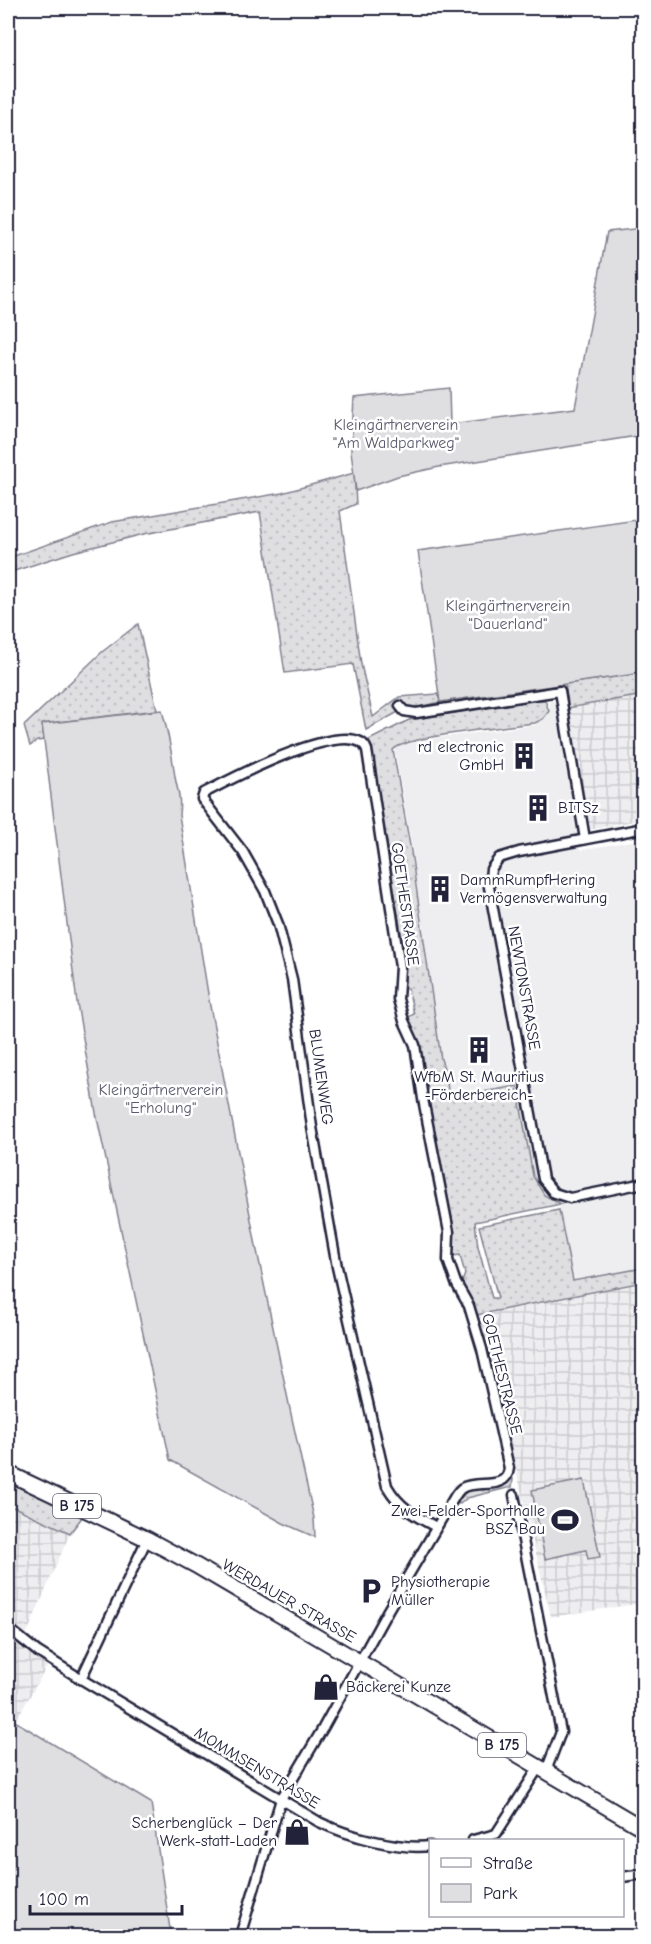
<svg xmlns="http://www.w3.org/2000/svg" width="651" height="1944" font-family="'Comic Neue',sans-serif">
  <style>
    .built { fill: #eeeef1 }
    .industrial { fill: url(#industrial-grid) }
    .grass { fill: url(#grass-dots); stroke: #80808e; stroke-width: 1.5 }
    .green { fill: #dfdfe2; stroke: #80808e; stroke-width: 1.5 }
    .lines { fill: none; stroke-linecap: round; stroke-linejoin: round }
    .street-casing { stroke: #22223b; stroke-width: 13 }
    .primary-casing { stroke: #22223b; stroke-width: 18 }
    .street { stroke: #fff; stroke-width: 8 }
    .primary { stroke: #fff; stroke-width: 14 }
    .labels { text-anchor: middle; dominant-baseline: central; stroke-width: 5; stroke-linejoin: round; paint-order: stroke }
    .shield { fill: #fff; stroke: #646476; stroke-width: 1.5 }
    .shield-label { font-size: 15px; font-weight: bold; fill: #22223b }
    .park-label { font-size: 16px; fill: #5b5b6d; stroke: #fff }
    .poi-label { font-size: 16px; fill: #22223b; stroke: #fff; text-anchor: start }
    .street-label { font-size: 16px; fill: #22223b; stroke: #fff }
  </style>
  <defs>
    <pattern id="industrial-grid" width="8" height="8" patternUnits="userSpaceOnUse" patternTransform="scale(1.5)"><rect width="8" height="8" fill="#eeeef1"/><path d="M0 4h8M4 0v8" fill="none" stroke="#ccccd0"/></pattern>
    <pattern id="grass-dots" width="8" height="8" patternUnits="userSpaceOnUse" patternTransform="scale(1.5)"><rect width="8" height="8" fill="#dfdfe2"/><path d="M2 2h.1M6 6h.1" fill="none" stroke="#bfbfc3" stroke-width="1.8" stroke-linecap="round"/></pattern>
  </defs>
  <rect width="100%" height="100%" fill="#fff"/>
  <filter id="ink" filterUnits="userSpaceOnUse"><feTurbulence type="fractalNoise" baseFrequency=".0167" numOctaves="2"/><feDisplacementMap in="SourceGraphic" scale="12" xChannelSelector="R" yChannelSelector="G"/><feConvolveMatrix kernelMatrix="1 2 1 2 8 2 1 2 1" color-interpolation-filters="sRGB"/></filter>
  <g filter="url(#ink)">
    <path class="built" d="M548,699L554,701L556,709L580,850L643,839V1268L573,1282L559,1210L560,1204L544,1195L533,1176L517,1086L449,1098L432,1003L428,959L423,936L424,925L422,923L412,847L395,751L397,748L408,744L437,738L535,725L549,714L550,704Z"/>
    <g class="industrial">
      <path d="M643,695V819L589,830L568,708Z"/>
      <path d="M643,1282V1603L551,1617L499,1398L476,1315Z"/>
      <path d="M14,1507L70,1533L22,1645L49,1663L15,1722L8,1717V1567L13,1557L8,1554V1511Z"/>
    </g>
    <g class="grass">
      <path d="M354,473L356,504L340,511L361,664L373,717L399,697L438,694L440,702L398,712L366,730L353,664L285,673L260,512L144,534L73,552L8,573V558L112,522L282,493Z"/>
      <path d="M138,624L157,710L42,724L44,740L37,741L30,746L24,726L102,652Z"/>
      <path d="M643,673V695L568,708L565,684Z"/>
      <path d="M534,700H545L549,711L543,719L535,723C513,726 404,736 393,750L411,851L441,1059L446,1074L449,1098L517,1086L533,1176L544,1195L561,1204L475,1222L478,1247L492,1298H498L479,1226L559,1210L573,1281L643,1268V1282L476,1315L474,1308L461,1285L465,1274L460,1255L452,1256L453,1241L452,1218L415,1033L407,1018L414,1014L408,988L401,990L405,982V958L374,763L371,747L367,741L409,720Z"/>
      <path d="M503,1377L516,1429L507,1431L494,1379Z"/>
      <path d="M510,1479H513L512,1487L467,1498L460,1504L455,1503C471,1479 491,1495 510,1479Z"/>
      <path d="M8,1482L83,1516L70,1533L14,1507L8,1511Z"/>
    </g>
    <g class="green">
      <path d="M643,228V435L439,467L398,476L356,491L351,451L354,398L449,388L450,424L575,408L607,232Z"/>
      <path d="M643,519V673L440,702L418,551Z"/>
      <path d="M162,710C168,732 172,754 175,777C178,793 181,797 179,815L210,1006L256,1246L291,1414L314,1518L315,1537L283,1523L170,1460L96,1113L77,1003L42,724Z"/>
      <path d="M584,1480L600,1557L588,1559L586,1550L545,1559L532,1490Z"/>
      <path d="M8,1717L151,1803L171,1936H8Z"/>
    </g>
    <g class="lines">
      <defs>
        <g id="street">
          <path d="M400,706L404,711L416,713L560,691L585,839"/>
          <path d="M644,828L519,852L499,858L491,869L489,887L543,1179L554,1193L570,1198L644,1183"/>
          <path d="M514,1495L561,1732L546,1771"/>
          <path d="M8,1628L38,1652L81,1679L319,1822C348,1836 398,1850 430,1846"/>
          <path d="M81,1679L147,1539"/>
          <path d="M473,1840L496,1834L539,1767"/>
          <path d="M622,1877L644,1874"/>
          <path d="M240,1936L281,1799L323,1728L388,1610L455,1496C457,1493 459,1490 462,1488C477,1479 507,1492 509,1468L482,1349L469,1306L456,1283L448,1260L449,1232L423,1099L415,1045L404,1021L398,999L400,967L367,750C354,713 227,781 204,793L202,799L243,852L265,891L278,924L292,979L312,1127L337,1267L387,1486C399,1507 415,1516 436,1527"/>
        </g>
        <path id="primary" d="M8,1473L147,1539L195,1565L644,1829"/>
      </defs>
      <use href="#street" class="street-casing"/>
      <use href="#primary" class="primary-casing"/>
      <use href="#street" class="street"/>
      <use href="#primary" class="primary"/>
    </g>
  </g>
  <defs>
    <symbol id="building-bare" viewBox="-9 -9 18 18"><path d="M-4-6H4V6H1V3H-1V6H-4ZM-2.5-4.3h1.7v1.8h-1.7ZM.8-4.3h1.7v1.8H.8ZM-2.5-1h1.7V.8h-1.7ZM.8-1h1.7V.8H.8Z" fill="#22223b" stroke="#fff" stroke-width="2.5" paint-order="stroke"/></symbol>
    <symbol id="stadium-bare" viewBox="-9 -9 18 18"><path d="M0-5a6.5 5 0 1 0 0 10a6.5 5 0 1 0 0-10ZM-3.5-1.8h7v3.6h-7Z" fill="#22223b" stroke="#fff" stroke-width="2.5" paint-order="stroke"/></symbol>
    <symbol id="parking-bare" viewBox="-9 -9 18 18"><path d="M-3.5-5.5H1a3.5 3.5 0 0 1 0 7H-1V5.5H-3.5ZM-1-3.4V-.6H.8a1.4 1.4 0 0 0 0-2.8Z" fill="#22223b" stroke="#fff" stroke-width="2.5" paint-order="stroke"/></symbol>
    <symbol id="shop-bare" viewBox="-9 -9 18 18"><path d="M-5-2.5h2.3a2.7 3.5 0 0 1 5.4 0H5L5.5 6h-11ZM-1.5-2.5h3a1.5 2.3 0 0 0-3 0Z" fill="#22223b" stroke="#fff" stroke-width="2.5" paint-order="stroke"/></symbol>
  </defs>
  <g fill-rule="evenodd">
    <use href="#building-bare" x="505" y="737" width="38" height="38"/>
    <use href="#building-bare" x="519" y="789" width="38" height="38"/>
    <use href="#building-bare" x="421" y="870" width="38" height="38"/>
    <use href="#building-bare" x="460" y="1031" width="38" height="38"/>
    <use href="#stadium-bare" x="546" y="1501" width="38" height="38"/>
    <use href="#parking-bare" x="352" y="1572" width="38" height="38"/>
    <use href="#shop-bare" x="307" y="1668" width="38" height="38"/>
    <use href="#shop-bare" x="278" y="1813" width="38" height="38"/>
  </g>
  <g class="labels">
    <g class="shield">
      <rect x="53" y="1494" width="48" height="24" rx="4.5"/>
      <rect x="478" y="1733" width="48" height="24" rx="4.5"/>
    </g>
    <g class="shield-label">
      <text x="77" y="1506">B 175</text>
      <text x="502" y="1745">B 175</text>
    </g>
    <g class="park-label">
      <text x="396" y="425">Kleingärtnerverein<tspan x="396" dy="18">"Am Waldparkweg"</tspan></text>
      <text x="508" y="606">Kleingärtnerverein<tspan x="508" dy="18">"Dauerland"</tspan></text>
      <text x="161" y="1090">Kleingärtnerverein<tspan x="161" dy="18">"Erholung"</tspan></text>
    </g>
    <g class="poi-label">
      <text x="504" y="747" text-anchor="end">rd electronic<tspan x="504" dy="18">GmbH</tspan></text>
      <text x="558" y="808">BITSz</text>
      <text x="460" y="880">DammRumpfHering<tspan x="460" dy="18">Vermögensverwaltung</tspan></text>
      <text x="479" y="1077" text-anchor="middle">WfbM St. Mauritius<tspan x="479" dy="18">-Förderbereich-</tspan></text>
      <text x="545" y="1511" text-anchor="end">Zwei-Felder-Sporthalle<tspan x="545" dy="18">BSZ Bau</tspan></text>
      <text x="391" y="1582">Physiotherapie<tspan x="391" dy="18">Müller</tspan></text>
      <text x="346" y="1687">Bäckerei Kunze</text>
      <text x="277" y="1823" text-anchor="end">Scherbenglück – Der<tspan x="277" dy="18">Werk-statt-Laden</tspan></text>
    </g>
    <g class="street-label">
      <text transform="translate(405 904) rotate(82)">GOETHESTRASSE</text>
      <text transform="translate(524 988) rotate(80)">NEWTONSTRASSE</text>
      <text transform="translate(321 1077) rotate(82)">BLUMENWEG</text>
      <text transform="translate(502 1374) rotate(76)">GOETHESTRASSE</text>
      <text transform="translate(289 1601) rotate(30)">WERDAUER STRASSE</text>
      <text transform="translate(257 1768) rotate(31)">MOMMSENSTRASSE</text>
    </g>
  </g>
  <rect width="651" height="1944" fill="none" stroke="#fff" stroke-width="30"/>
  <rect x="15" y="15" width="621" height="1914" fill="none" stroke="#22223b" stroke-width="2" filter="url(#ink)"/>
  <rect x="429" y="1839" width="195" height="78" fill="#ffffff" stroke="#a7a7b1" stroke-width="1.5"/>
  <rect x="441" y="1858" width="30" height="9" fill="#ffffff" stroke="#a7a7b1" stroke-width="1.5"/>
  <text x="483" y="1869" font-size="18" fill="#22223b">Straße</text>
  <rect x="441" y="1884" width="30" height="18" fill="#dfdfe2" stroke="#a7a7b1" stroke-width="1.5"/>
  <text x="483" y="1899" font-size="18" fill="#22223b">Park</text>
  <path d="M30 1905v9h152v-9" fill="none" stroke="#22223b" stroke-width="3"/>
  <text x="39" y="1905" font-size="18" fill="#22223b" stroke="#ffffff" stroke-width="4.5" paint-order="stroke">100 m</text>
</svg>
